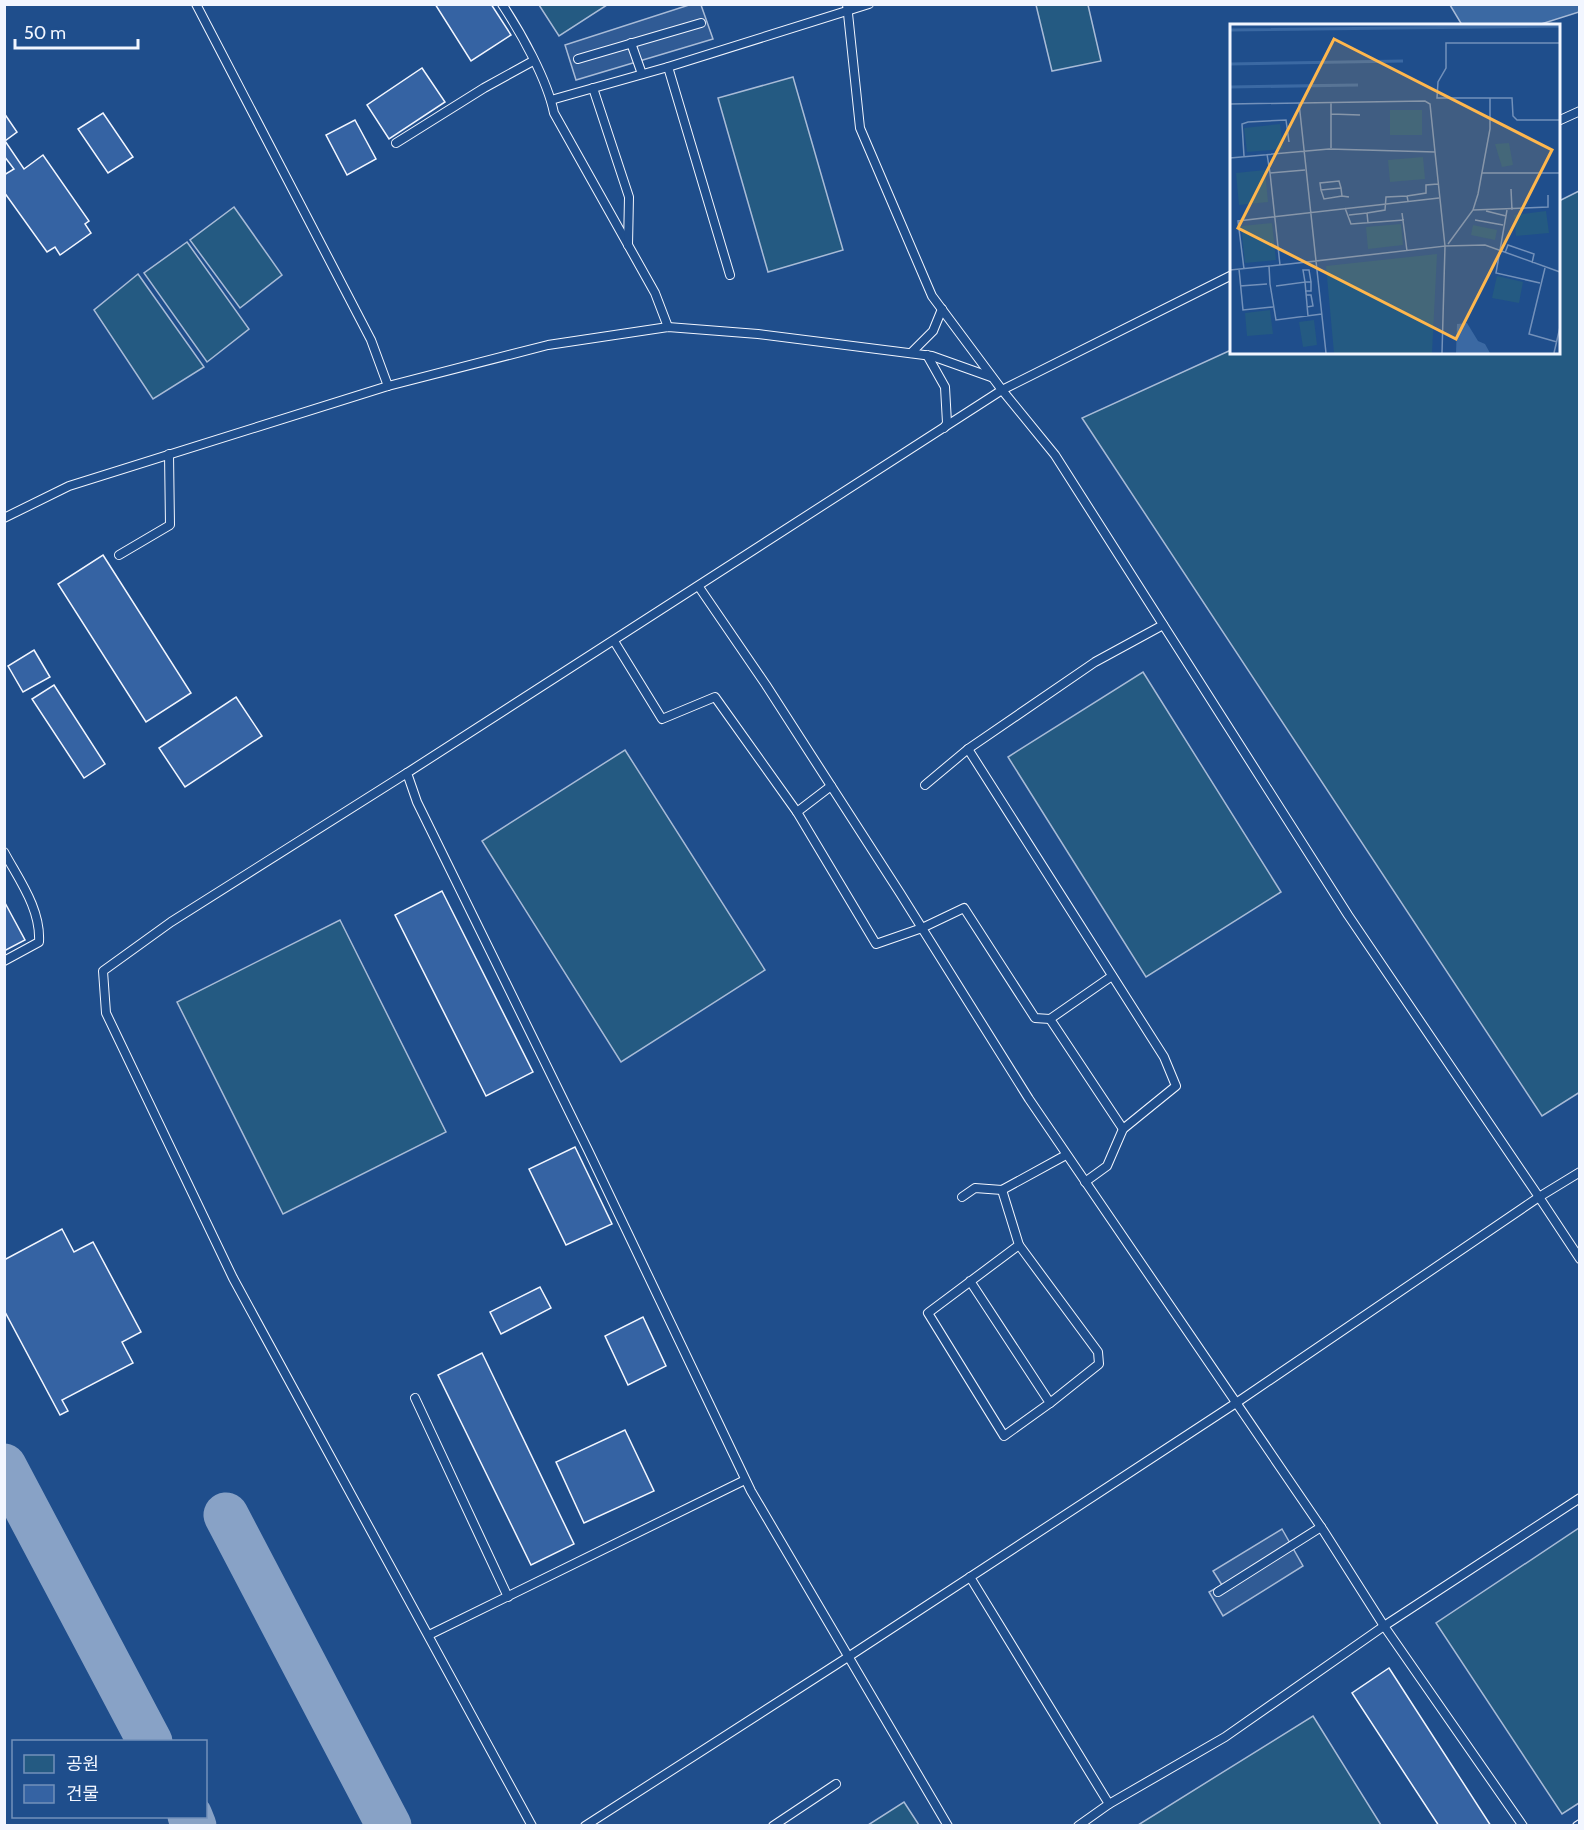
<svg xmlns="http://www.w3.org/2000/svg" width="1584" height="1830" font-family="Cabin,'Noto Sans KR',sans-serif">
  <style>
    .green { fill: #245a82; stroke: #a8bbd7; stroke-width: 1.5 }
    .parking { fill: #305b95; stroke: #a8bbd7; stroke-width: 1.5 }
    .water { fill: #3b69a3; stroke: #a8bbd7; stroke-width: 1.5 }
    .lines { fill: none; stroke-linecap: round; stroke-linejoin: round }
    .taxiway { stroke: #88a2c6; stroke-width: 45 }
    .building { fill: #3563a3; stroke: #f2f6ff; stroke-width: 1.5 }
    .service-casing { stroke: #f2f6ff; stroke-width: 10 }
    .service { stroke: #1f4e8c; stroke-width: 8 }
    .inset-river { fill: none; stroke: #3b69a3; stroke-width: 3 }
    .inset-road { fill: none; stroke: #7391ba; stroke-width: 1.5 }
    .view { fill: #ffb74d; fill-opacity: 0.15; stroke: #ffb74d; stroke-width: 3 }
    .inset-edge { fill: none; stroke: #f2f6ff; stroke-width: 3 }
  </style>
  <rect width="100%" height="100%" fill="#1f4e8c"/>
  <g class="green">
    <path d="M539,5H607L559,36Z"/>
    <path d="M1036,5H1088L1101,61L1052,71Z"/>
    <path d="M793,77L843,250L768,272L718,98Z"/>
    <path d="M1579,191L1580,1092L1542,1116L1082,418L1231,350L1232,352H1558L1559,201Z"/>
    <path d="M234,207L282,275L240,308L190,240Z"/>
    <path d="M187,242L249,329L207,362L144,273Z"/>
    <path d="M138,274L204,367L153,399L94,310Z"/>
    <path d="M1143,672L1281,892L1146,977L1008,757Z"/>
    <path d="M625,750L765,970L621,1062L482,841Z"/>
    <path d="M340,920L446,1132L283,1214L177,1002Z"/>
    <path d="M1579,1528V1803L1562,1814L1436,1623Z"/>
    <path d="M1313,1716L1381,1825H1138Z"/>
    <path d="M904,1802L919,1825H868Z"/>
  </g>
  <g class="parking">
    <path d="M692,4L701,5L713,39L576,80L565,45Z"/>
    <path d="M1282,1529L1303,1566L1223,1616L1209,1592L1222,1585L1213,1571Z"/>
  </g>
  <path class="water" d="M1450,5H1579V12L1538,25H1462Z"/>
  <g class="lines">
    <g class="taxiway">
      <path d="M4,1466L150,1742"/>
      <path d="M226,1515L389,1826"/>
      <path d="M190,1816L194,1826"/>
    </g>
  </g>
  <g class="building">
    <path d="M435,4H491L511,35L471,61Z"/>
    <path d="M422,68L445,102L389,139L367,105Z"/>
    <path d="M4,113L17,132L5,141L24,169L43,155L89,221L85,224L91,233L60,255L55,247L47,252L4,192V175L14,169L4,156Z"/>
    <path d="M103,113L133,157L108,173L78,129Z"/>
    <path d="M355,120L376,159L347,175L326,135Z"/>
    <path d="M103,555L191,693L146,722L58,584Z"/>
    <path d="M34,650L50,677L23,692L8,666Z"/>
    <path d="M54,685L105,764L84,778L32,699Z"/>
    <path d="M236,697L262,736L185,787L159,748Z"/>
    <path d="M442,891L533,1072L486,1096L395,915Z"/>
    <path d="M4,901L25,940L4,951Z"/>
    <path d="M575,1147L612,1224L566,1245L529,1169Z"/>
    <path d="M62,1229L74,1252L93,1242L141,1332L122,1342L133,1363L62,1400L68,1411L60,1415L4,1310V1260Z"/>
    <path d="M540,1287L551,1308L501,1334L490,1312Z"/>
    <path d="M643,1317L666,1366L628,1385L605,1336Z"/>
    <path d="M482,1353L574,1544L531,1565L438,1375Z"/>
    <path d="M625,1430L654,1491L584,1523L556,1462Z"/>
    <path d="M1389,1668L1491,1826H1439L1352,1693Z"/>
  </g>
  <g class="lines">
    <defs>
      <g id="service">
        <path d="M196,4L371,340L388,386"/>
        <path d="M502,4C521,33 547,79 554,113L655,293L668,327"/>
        <path d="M847,4L860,128L932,296L1002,390L407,773L417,802L588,1150L751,1491L948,1826"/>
        <path d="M631,43L642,74"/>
        <path d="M578,59L701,23"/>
        <path d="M668,67L730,275"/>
        <path d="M593,88L629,197L628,245"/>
        <path d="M551,100L668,67L869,4"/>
        <path d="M1558,121L1580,111"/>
        <path d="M396,143L484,88L533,61"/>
        <path d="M1232,275L1002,390L1055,455L1348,915L1539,1197L1580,1172"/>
        <path d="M911,353L933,331L942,309"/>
        <path d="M927,355L945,387L947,423L944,428"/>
        <path d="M4,518L69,486L388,386L548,345L668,327L758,334L932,356L991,377"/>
        <path d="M119,555L170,525L169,454"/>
        <path d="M699,587L766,685L900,893L1029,1099L1323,1530L1384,1626L1523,1826"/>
        <path d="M614,641L662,719L715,697L797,812"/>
        <path d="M968,749L1164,1057L1176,1086L1123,1129L1107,1166L1085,1182"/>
        <path d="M407,773L171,922L103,971L106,1013L233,1278L532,1826"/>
        <path d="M925,785L968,749L1095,662L1163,625"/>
        <path d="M831,786L797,812L876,944L922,928L964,908L1035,1018L1050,1019"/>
        <path d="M4,852C19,880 41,909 39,942L4,961"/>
        <path d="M1112,976L1050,1019L1123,1129"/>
        <path d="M962,1197L975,1188L1002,1190L1066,1155"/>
        <path d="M1019,1245L1098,1352L1099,1364L1050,1403"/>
        <path d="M970,1281L1050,1403L1004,1436L928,1313L1019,1245L1002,1190"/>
        <path d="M415,1398L508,1597"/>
        <path d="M970,1577L1109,1804L1078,1826"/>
        <path d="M1218,1592L1321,1527"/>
        <path d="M429,1635L745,1480"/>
        <path d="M1109,1804L1225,1737L1384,1626L1580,1498"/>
        <path d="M585,1826L848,1657L1236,1403L1539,1197L1580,1259"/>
        <path d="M773,1826L836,1784"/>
        <path d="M1577,1826L1580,1824"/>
      </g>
    </defs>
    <use href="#service" class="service-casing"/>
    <use href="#service" class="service"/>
  </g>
  <g transform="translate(1230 24)">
    <rect width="330" height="330" fill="#1f4e8c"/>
    <path d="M160,86H192V111H160ZM50,100L53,125L17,128L14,104ZM279,119L283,141L272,143L265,120ZM193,133L195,155L160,158L158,136ZM35,146L38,178L9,181L6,149ZM316,187L319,209L286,212L284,191ZM42,199L46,236L15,239L11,202ZM171,200L173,221L138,225L136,203ZM243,201L267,206L265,216L241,211ZM207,230L202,329H104L96,242ZM267,252L293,258L289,279L262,274ZM40,286L43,310L17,312L15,289ZM84,296L87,321L73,323L69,298Z" fill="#245a82"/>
    <path d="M237,299L248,317L255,320L260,329H226L227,300Z" fill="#3b69a3"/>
    <path class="inset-river" d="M0,6L330,2M0,40L173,37M0,63L128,61"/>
    <path class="inset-road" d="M260,74H282L283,92L287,96H330M69,79L86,237L39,242L40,260L46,296L92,290M0,80L195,77L200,80L205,128M101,90L130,91M101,124V78M37,130L40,149L75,146M14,132L12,100L18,98L56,96L59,118M0,134L99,125L205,128L215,222L255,221L330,248M40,149L50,241M252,149H330M111,164L91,166L90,159L109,157L111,164L112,172L119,173M281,165L282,186M91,166L94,175L112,172M177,172L196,169V161L208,160M115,184L121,200L174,196M243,186L318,183V171M277,186L266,249L310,259M256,187L276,192M137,189L155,186L156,173L177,172L178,177M172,189L177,227M119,191L137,189L138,199M245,196L273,201M218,220L243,186L248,170L260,105V74H207L208,58L216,44V19H330M275,229L278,221L304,230L302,239M315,244L299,310L327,318M9,245L13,286L43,283M14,245L8,197L209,174M0,246L39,242M10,262L37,260M46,262L75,258L78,292M75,267H81V258H75L73,246H79L81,258M76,271H81L83,282L77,283M96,329L86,237L215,222L212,329M324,329L330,303"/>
    <path class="view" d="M104,15L322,126L226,315L8,204Z"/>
    <rect width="330" height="330" class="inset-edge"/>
  </g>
  <rect width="1584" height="1830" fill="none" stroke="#f2f6ff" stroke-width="12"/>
  <rect x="12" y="1740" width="195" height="78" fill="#1f4e8c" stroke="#7391ba" stroke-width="1.5"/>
  <rect x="24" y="1755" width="30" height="18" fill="#245a82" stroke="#7391ba" stroke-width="1.5"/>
  <text x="66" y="1770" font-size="18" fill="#f2f6ff">공원</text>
  <rect x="24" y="1785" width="30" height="18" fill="#3563a3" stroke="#7391ba" stroke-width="1.5"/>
  <text x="66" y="1800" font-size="18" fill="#f2f6ff">건물</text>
  <path d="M15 39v9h123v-9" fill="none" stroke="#f2f6ff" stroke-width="3"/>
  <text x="24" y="39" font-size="18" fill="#f2f6ff" stroke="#1f4e8c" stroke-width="4.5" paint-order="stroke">50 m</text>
</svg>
